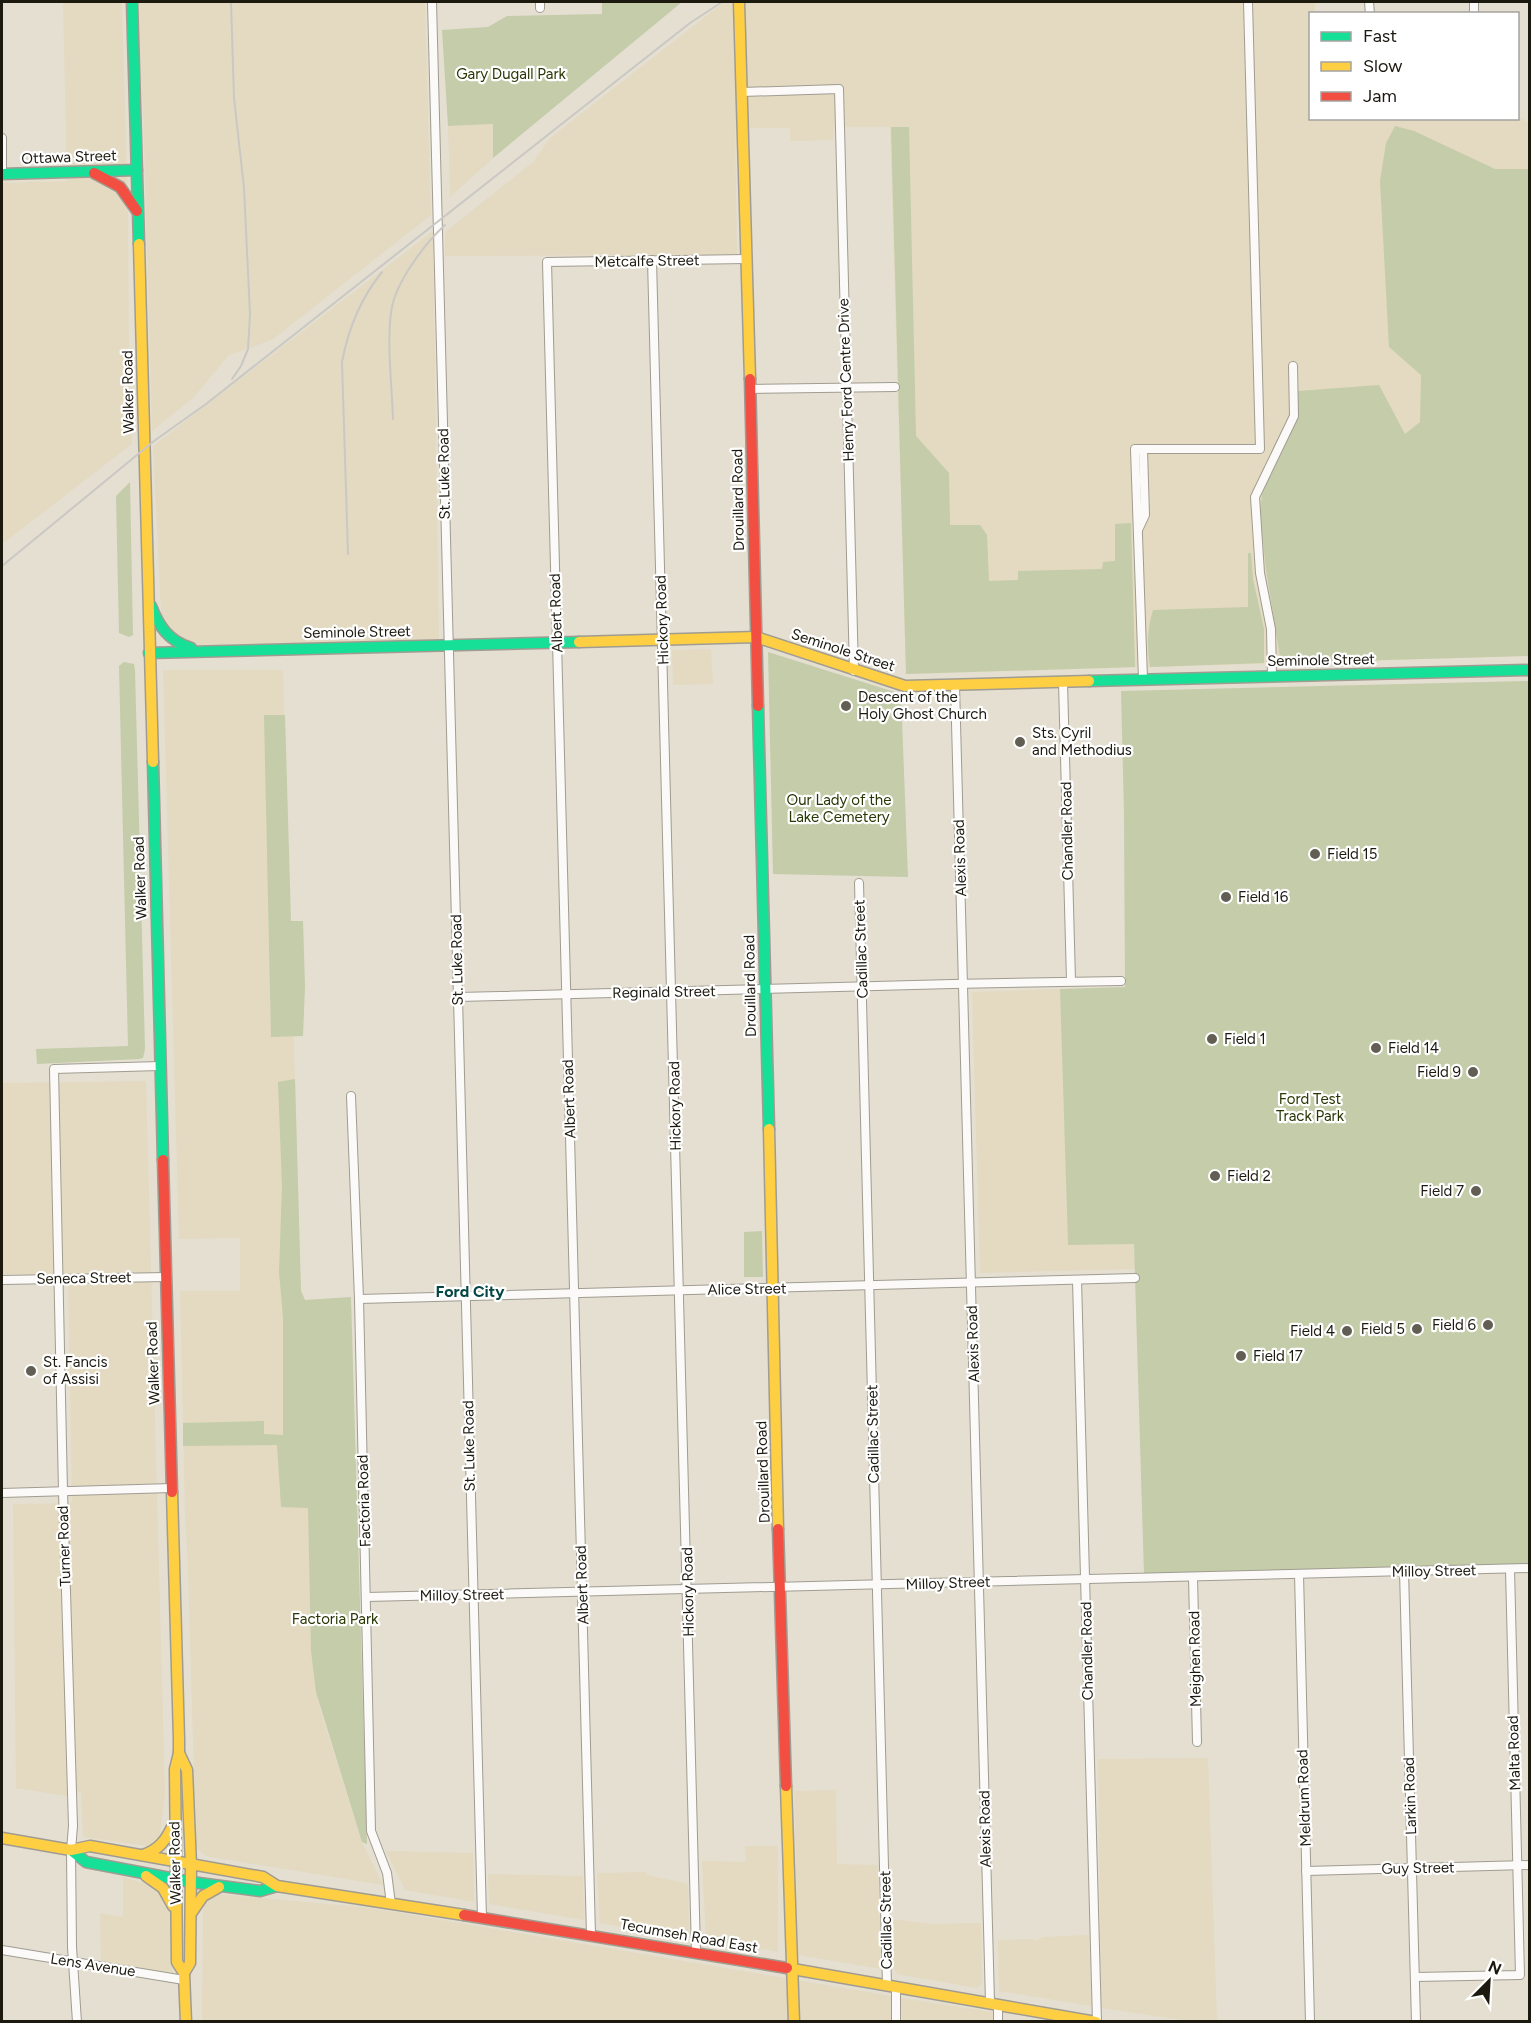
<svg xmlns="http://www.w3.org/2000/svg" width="1531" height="2023" font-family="Figtree,sans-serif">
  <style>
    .built { fill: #e3dac1 }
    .green { fill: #c4ccaa }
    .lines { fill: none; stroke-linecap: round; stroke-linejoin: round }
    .street-casing { stroke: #a09c91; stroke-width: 10 }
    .fast-casing { stroke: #a09c91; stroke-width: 13 }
    .slow-casing { stroke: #a09c91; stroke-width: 13 }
    .jam-casing { stroke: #a09c91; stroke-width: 13 }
    .street { stroke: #fbfaf8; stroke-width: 8 }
    .fast { stroke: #16e098; stroke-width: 10 }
    .slow { stroke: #ffcf43; stroke-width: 10 }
    .jam { stroke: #f24e42; stroke-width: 10 }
    .rail { stroke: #cac8c4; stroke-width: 2 }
    .poi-dot { fill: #625e53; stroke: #fff; stroke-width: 2 }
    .labels { text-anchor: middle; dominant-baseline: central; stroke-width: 4.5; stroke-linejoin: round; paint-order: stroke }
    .park-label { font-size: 15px; fill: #283704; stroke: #fff }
    .street-label { font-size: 15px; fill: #1c190f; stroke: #fff }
    .poi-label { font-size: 15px; fill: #1c190f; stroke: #fff; text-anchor: start }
    .neighbourhood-label { font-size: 16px; font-weight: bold; fill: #034644; stroke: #fff }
  </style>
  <rect width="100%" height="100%" fill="#e4dfd0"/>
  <g class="built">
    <path d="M63,2H122L128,211L129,367L132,444L2,544V183L67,181Z"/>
    <path d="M137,2H425L431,215L272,340L229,355L193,398L152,431L143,109L138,42Z"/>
    <path d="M724,2H1315V13L1310,14V118L1518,117L1528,122L1530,144L1529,656L906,674L890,127H834L833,140L790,141V128H735L737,255L445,256V232L533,162L550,138Z"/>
    <path d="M493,124V158L450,197L448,126Z"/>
    <path d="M433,231L439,642L189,649L167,631L161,612L153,446Z"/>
    <path d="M711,649L713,684L673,685L672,650Z"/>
    <path d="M163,670H283L301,1291L305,1300L311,1651L320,1709L362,1842L383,1885L210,1857L203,1854L196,1847L188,1567L185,1514L180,1291H240V1238L179,1239Z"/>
    <path d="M1060,989L1068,1245L1134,1244L1135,1269L980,1273L972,992Z"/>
    <path d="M146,1081L165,1794L159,1841L147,1846L83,1837L81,1791L66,1796L16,1788L13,1504L72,1503L68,1275L2,1274V1083Z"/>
    <path d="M1208,1758L1217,2021H1190L1101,2008L1098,1759Z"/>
    <path d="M836,1790L837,1864L878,1865L881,1969L798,1955L794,1791Z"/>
    <path d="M745,1846H778V1952L706,1939L702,1861L746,1862Z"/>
    <path d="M386,1851L473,1853L474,1902L405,1890Z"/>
    <path d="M646,1872L647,1875L688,1884L689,1938L600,1923L597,1873Z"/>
    <path d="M488,1874L583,1876L584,1920L489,1904Z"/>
    <path d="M123,1877L154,1886L171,1906L173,1975L101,1962L100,1913L123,1917Z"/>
    <path d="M217,1894L371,1908L891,1996V2022H202L203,1909L208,1900Z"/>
    <path d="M892,1919L934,1924L981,1923L982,1984L976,1988L897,1974L893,1966Z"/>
    <path d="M1089,1935L1091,2006L999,1991L998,1940L1035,1939V1942L1043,1937Z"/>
    <path d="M901,1998L993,2012V2021H902Z"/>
  </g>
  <g class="green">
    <path d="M602,2H682L493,158V124L448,126L442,30L488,27L507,16L602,14Z"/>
    <path d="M1395,126L1414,131L1495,169H1529V656L1281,663L1266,570L1260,512L1262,495L1268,480L1296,422L1298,391L1379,385L1405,434L1420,422L1421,375L1389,347L1380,181L1386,143Z"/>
    <path d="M891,127H909L916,436L949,473L950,525H980L987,535L989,581L1018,580V571L1102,569L1103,562L1115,561V524L1131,523L1135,667L906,674Z"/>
    <path d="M130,482L133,635L129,637L119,633L116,496Z"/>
    <path d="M1248,553H1251L1253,579L1264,629V663L1150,667C1147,647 1147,629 1153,610L1248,607Z"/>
    <path d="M768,652L901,694L908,877L773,874Z"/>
    <path d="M124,662L134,664L135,670L145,1049L143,1058L139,1059L37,1064L36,1049L128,1046L119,666Z"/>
    <path d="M1529,681V1565L1144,1574L1134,1244L1068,1245L1060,989L1125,987L1124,814L1121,691Z"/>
    <path d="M264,715H285L291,921H303L305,986L303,1036L271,1037Z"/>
    <path d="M295,1079L301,1291L305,1300L351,1297L367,1844L362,1842L316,1692L311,1651L308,1508L281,1507L277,1445L183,1446V1423L264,1421V1434L283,1435V1317L279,1272L282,1186L278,1082Z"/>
    <path d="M762,1231L763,1277H744V1232Z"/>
  </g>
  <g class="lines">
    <defs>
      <g id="street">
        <path d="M432,2L482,1918"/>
        <path d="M540,2V8"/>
        <path d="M1369,2L1370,14"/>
        <path d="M1474,2V14"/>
        <path d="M742,92L839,89L854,671"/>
        <path d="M2,138V174"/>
        <path d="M652,260L696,1952"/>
        <path d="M750,389L895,387"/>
        <path d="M1138,530L1145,515L1143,449"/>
        <path d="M1272,677L1271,629L1260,573L1255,497L1294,416L1293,366"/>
        <path d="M1143,679L1135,449H1260L1248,2"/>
        <path d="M1063,682L1071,981"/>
        <path d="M955,685L990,2002"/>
        <path d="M859,883L887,1985"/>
        <path d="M458,997L952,984L1121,981"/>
        <path d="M351,1096L359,1299L371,1831L387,1873L391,1904"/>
        <path d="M2,1280L166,1277"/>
        <path d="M1077,1280L1097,2022"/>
        <path d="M359,1299L1135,1278"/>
        <path d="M2,1493L172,1488"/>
        <path d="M1404,1571L1416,2022"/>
        <path d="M1299,1574L1310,2022"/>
        <path d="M1193,1577L1197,1742"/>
        <path d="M367,1597L1530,1568"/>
        <path d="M1306,1871L1530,1865"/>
        <path d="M591,1935L547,262L746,259"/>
        <path d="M2,1950L184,1980"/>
        <path d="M1415,1977L1520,1975L1510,1569"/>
        <path d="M896,1987V2022"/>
        <path d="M998,2004V2022"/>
        <path d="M77,2022L72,1947L71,1850L73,1826L63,1491L54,1069L160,1066"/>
      </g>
      <g id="fast">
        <path d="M132,2L139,244"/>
        <path d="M2,174L137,170"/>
        <path d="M151,606C159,627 169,641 191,648"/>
        <path d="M149,653L579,642"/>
        <path d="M1089,681L1530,670"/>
        <path d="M758,706L769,1129"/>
        <path d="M153,762L163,1160"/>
        <path d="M71,1850L86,1862L191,1882L260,1891L277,1886"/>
      </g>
      <g id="slow">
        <path d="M739,2L750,379"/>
        <path d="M139,244L153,762"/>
        <path d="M579,642L756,637L905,686L1089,681"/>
        <path d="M769,1129L778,1529"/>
        <path d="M172,1492L179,1739V1753L175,1769L177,1962L184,1973L186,2022"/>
        <path d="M179,1753L187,1770L191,1865L190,1963L184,1973"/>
        <path d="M786,1786L794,2022"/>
        <path d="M2,1838L71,1850L90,1846L263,1877L277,1886L464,1915"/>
        <path d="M143,1855C159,1850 166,1840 173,1825"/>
        <path d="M146,1876L163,1888L173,1906"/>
        <path d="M192,1912L203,1896L219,1887"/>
        <path d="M787,1968L1096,2022"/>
      </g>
      <g id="jam">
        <path d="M94,173L120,187L137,211"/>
        <path d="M750,379L758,706"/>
        <path d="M163,1160L172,1492"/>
        <path d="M778,1529L786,1786"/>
        <path d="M464,1915L787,1968"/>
      </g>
    </defs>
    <use href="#street" class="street-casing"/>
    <use href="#fast" class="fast-casing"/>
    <use href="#slow" class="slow-casing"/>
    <use href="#jam" class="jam-casing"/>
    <use href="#street" class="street"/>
    <use href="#fast" class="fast"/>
    <use href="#slow" class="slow"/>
    <use href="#jam" class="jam"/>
    <g class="rail">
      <path d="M231,2L234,98L244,188L250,314L248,349L241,366L232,379"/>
      <path d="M393,419C392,386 386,338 392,307C397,281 425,243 445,225"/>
      <path d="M348,554L342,362C348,330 361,298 382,272"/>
      <path d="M2,566L154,441L206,404L690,23L722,2"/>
    </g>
  </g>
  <g class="poi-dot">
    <circle cx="846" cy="706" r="6"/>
    <circle cx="1020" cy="742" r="6"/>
    <circle cx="1315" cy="854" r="6"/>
    <circle cx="1226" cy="897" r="6"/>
    <circle cx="1212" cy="1039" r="6"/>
    <circle cx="1376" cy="1048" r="6"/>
    <circle cx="1473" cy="1072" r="6"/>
    <circle cx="1215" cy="1176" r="6"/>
    <circle cx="1476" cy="1191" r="6"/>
    <circle cx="1488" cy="1325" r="6"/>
    <circle cx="1417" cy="1329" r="6"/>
    <circle cx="1347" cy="1331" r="6"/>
    <circle cx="1241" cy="1356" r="6"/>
    <circle cx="31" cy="1371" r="6"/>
  </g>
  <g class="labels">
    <g class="park-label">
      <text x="511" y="74">Gary Dugall Park</text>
      <text x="839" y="800">Our Lady of the<tspan x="839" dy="17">Lake Cemetery</tspan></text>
      <text x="1310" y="1099">Ford Test<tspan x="1310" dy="17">Track Park</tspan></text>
      <text x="335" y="1619">Factoria Park</text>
    </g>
    <g class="street-label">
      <text transform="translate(69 157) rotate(-2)">Ottawa Street</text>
      <text transform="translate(647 261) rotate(-1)">Metcalfe Street</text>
      <text transform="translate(846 380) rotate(-92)">Henry Ford Centre Drive</text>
      <text transform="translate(128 392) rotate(-91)">Walker Road</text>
      <text transform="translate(444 474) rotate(-91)">St. Luke Road</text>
      <text transform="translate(738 500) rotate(-91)">Drouillard Road</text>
      <text transform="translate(556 613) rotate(-92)">Albert Road</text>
      <text transform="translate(662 620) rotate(-92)">Hickory Road</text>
      <text transform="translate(357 632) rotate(-1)">Seminole Street</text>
      <text transform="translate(843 650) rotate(18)">Seminole Street</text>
      <text transform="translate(1321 660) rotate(-1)">Seminole Street</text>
      <text transform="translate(1067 831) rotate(-91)">Chandler Road</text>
      <text transform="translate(960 858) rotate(-92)">Alexis Road</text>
      <text transform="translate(140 878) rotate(-92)">Walker Road</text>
      <text transform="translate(861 949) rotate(-92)">Cadillac Street</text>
      <text transform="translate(457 960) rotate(-91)">St. Luke Road</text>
      <text transform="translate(750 986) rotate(-91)">Drouillard Road</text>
      <text transform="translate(664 992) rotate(-1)">Reginald Street</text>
      <text transform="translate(569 1099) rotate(-92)">Albert Road</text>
      <text transform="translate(675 1106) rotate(-91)">Hickory Road</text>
      <text transform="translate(84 1278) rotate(-1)">Seneca Street</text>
      <text transform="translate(747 1289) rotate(-1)">Alice Street</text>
      <text transform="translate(973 1344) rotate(-92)">Alexis Road</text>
      <text transform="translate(153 1363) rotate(-92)">Walker Road</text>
      <text transform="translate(873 1434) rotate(-91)">Cadillac Street</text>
      <text transform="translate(469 1446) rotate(-91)">St. Luke Road</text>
      <text transform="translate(763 1472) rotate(-92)">Drouillard Road</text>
      <text transform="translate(364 1501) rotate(-92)">Factoria Road</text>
      <text transform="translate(64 1546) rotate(-92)">Turner Road</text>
      <text transform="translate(1434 1571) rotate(-1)">Milloy Street</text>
      <text transform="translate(948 1583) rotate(-2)">Milloy Street</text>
      <text transform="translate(582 1585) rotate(-92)">Albert Road</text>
      <text transform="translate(688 1592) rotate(-91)">Hickory Road</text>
      <text transform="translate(462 1595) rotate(-1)">Milloy Street</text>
      <text transform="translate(1087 1651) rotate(-91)">Chandler Road</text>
      <text transform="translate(1195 1659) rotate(-91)">Meighen Road</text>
      <text transform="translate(1514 1753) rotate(-92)">Malta Road</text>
      <text transform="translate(1410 1796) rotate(-92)">Larkin Road</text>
      <text transform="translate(1304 1798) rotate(-92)">Meldrum Road</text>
      <text transform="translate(985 1829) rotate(-91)">Alexis Road</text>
      <text transform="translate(175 1863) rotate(-91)">Walker Road</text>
      <text transform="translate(1418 1868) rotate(-1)">Guy Street</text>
      <text transform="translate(886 1920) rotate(-91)">Cadillac Street</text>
      <text transform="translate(689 1936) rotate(10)">Tecumseh Road East</text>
      <text transform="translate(93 1965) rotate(9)">Lens Avenue</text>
    </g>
    <g class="poi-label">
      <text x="858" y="697">Descent of the<tspan x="858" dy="17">Holy Ghost Church</tspan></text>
      <text x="1032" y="733">Sts. Cyril<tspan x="1032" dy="17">and Methodius</tspan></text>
      <text x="1327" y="854">Field 15</text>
      <text x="1238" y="897">Field 16</text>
      <text x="1224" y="1039">Field 1</text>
      <text x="1388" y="1048">Field 14</text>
      <text x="1461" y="1072" text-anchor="end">Field 9</text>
      <text x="1227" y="1176">Field 2</text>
      <text x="1464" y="1191" text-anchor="end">Field 7</text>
      <text x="1476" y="1325" text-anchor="end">Field 6</text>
      <text x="1405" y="1329" text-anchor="end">Field 5</text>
      <text x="1335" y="1331" text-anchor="end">Field 4</text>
      <text x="1253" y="1356">Field 17</text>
      <text x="43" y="1362">St. Fancis<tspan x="43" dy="17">of Assisi</tspan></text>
    </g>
    <g class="neighbourhood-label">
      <text x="470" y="1291">Ford City</text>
    </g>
  </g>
  <rect width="1531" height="2023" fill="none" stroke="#1c190f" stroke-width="6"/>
  <rect x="1309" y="12" width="210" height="108" fill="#ffffff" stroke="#a4a39f" stroke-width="1.5"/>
  <rect x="1321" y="32" width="30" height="9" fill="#16e098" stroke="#a4a39f" stroke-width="1.5"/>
  <text x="1363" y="42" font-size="18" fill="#1c190f">Fast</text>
  <rect x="1321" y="62" width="30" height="9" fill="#ffcf43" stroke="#a4a39f" stroke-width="1.5"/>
  <text x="1363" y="72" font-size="18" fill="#1c190f">Slow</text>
  <rect x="1321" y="92" width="30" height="9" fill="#f24e42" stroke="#a4a39f" stroke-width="1.5"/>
  <text x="1363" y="102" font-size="18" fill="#1c190f">Jam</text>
  <g transform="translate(1489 1981) rotate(24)" stroke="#ffffff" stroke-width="4.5" paint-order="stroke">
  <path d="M0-4.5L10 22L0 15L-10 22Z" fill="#1c190f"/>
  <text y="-9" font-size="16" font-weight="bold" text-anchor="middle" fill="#1c190f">N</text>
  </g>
</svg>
